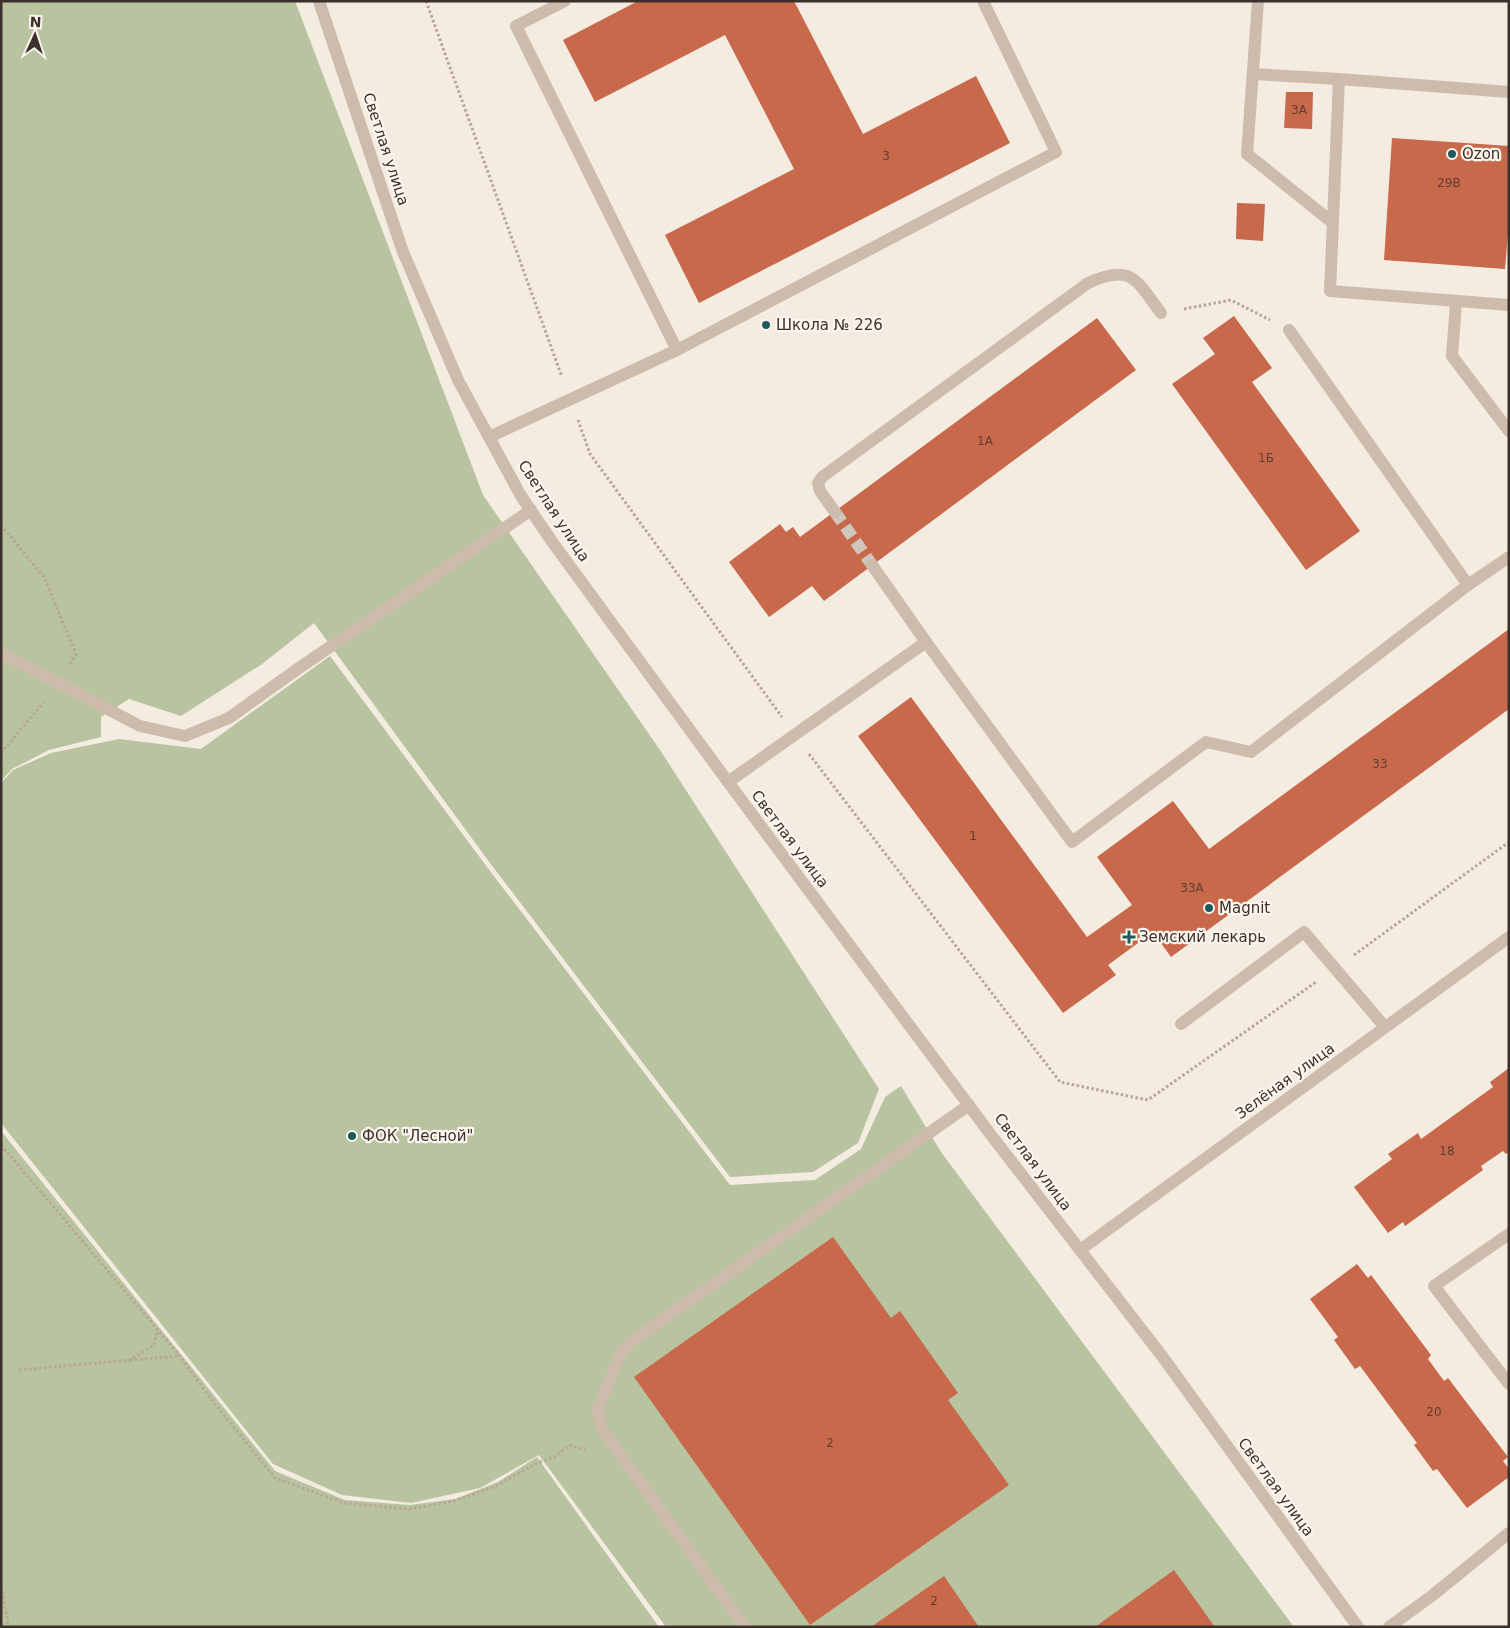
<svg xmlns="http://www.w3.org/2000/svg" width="1510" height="1628" font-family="'DejaVu Sans',sans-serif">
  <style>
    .green { fill: #b8c4a0 }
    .building { fill: #c8694b }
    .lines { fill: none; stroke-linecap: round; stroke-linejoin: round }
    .minor-tunnel { stroke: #cfc6bd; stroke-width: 12; stroke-dasharray: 12 6; stroke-linecap: butt }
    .path { stroke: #b9a596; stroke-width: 3; stroke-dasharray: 2.5 2.5; stroke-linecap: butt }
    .minor { stroke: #cdbbac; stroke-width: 12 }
    .poi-dot { fill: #1f5a5e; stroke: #fbf5ee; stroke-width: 2 }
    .labels { text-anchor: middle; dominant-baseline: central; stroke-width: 4.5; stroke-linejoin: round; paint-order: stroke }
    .number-label { font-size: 12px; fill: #5e3e33 }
    .street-label { font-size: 15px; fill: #3b302b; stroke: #fbf5ee }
    .poi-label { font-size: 15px; fill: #3b302b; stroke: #fbf5ee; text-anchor: start }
  </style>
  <rect width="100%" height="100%" fill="#f4ebe1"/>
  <g class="green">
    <path d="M1,1H295L483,495L660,750L879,1089L858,1143L813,1172L730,1177L490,863L314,623L262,664L181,716L129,699L101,717V737L49,750L12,769L1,781Z"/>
    <path d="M330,656L490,871L730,1185L815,1180L861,1149L885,1097L901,1086L941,1152L1294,1627H666L539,1455L480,1488L411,1503L342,1495L273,1464L1,1123V783L13,770L51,753L119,739L201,749Z"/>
    <path d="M1,1131L275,1471L345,1500L410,1505L455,1499L498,1482L537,1457L659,1627H1Z"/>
  </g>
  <g class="building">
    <path d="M638,1H794L863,134L976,76L1010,143L699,303L665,235L794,169L725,35L595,102L563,40Z"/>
    <path d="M1286,92H1313L1312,129L1284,128Z"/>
    <path d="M1392,138L1509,146V221L1505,269L1384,260Z"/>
    <path d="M1237,203L1265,204L1263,241L1236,239Z"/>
    <path d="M1234,316L1272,368L1252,382L1360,531L1306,570L1172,384L1215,354L1203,338Z"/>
    <path d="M1097,318L1136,370L824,601L812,586L769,617L729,562L780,524L786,532L793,527L800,537Z"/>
    <path d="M1509,629V709L1171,957L1153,932L1108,965L1116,975L1063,1013L858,736L911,697L1087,937L1132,905L1097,857L1173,801L1209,849Z"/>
    <path d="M1509,1068V1152L1506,1154L1503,1151L1481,1166L1483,1170L1405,1226L1403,1222L1388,1233L1354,1187L1392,1159L1388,1154L1418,1133L1421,1139L1493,1087L1490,1082Z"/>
    <path d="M833,1237L891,1318L900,1311L958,1393L948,1400L1009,1485L810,1625L634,1377Z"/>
    <path d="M1357,1264L1368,1278L1371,1275L1431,1355L1428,1359L1444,1381L1448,1378L1508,1457L1503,1461L1509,1469V1477L1467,1508L1437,1469L1433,1471L1414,1445L1417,1443L1360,1366L1355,1369L1334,1340L1338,1337L1310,1299Z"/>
    <path d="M1174,1570L1215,1627H1095Z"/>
    <path d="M944,1576L979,1627H871Z"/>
  </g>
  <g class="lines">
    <path class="minor-tunnel" d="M835,512L872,565"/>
    <g class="path">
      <path d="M426,1L562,377"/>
      <path d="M1184,309L1231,300L1270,320"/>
      <path d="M578,420L590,454L782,717"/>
      <path d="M1,525L44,577L76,654L70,664"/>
      <path d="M1,753L44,702"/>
      <path d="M809,754L1060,1082L1148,1100L1316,982"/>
      <path d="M1354,955L1509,842"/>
      <path d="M1,1145L180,1356L214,1403L275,1478L344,1503L410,1509L454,1501L494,1487L535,1464L556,1456L569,1445L588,1451"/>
      <path d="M130,1360L179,1356"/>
      <path d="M19,1370L130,1360L154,1345L157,1331"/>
      <path d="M1,1587L9,1627"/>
    </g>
    <g class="minor">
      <path d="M319,1L403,252L458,380L521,496L553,543L728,782L991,1135L1162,1356L1358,1627"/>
      <path d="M565,1L516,26L677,350"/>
      <path d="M1258,1L1247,154L1333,223"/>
      <path d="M1253,74L1339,79"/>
      <path d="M1509,92L1339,79L1330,291L1509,305"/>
      <path d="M1456,302L1452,356L1509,431"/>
      <path d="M489,437L677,350L1056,152L983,1"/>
      <path d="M835,512L820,491L818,483L822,477L1088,283C1132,263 1136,280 1161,313"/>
      <path d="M872,565L926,642"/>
      <path d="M1468,585L1509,557"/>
      <path d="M1,653L140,726L185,736L229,718L299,668L531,510"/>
      <path d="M728,782L926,642L1072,842L1206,742L1251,752L1468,585L1289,330"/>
      <path d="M1181,1024L1304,932L1385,1027"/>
      <path d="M1509,1234L1434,1286L1509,1384"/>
      <path d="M1080,1250L1509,937"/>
      <path d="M745,1627L601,1428L598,1409L619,1356L632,1341L969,1105"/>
      <path d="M1389,1627L1433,1595L1509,1533"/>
    </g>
  </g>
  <g class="poi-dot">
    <circle cx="1452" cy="154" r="5"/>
    <circle cx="766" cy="325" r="5"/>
    <circle cx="1209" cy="908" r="5"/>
    <path d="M1126.5 929.5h5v5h5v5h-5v5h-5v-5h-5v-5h5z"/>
    <circle cx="352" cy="1136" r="5"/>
  </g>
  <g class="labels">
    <g class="number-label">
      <text x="1299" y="110">3А</text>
      <text x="886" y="156">3</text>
      <text x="1449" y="183">29В</text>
      <text x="985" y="441">1А</text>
      <text x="1266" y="458">1Б</text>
      <text x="1380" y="764">33</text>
      <text x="973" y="836">1</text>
      <text x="1192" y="888">33А</text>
      <text x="1447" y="1151">18</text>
      <text x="1434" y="1412">20</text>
      <text x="830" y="1443">2</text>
      <text x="934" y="1601">2</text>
    </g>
    <g class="street-label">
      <text transform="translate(386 149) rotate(72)">Светлая улица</text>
      <text transform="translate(554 511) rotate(57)">Светлая улица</text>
      <text transform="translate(790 839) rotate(53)">Светлая улица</text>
      <text transform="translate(1285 1081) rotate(-36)">Зелёная улица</text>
      <text transform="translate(1033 1162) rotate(53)">Светлая улица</text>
      <text transform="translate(1276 1487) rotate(54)">Светлая улица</text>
    </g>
    <g class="poi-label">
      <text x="1462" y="154">Ozon</text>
      <text x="776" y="325">Школа № 226</text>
      <text x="1219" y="908">Magnit</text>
      <text x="1139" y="937">Земский лекарь</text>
      <text x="362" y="1136">ФОК "Лесной"</text>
    </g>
  </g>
  <rect width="1510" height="1628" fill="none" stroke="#3b302b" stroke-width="5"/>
  <g transform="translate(35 35) rotate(3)" stroke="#fbf5ee" stroke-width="4" paint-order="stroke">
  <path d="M0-4L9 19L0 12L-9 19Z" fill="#3b302b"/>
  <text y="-8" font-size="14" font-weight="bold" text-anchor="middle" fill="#3b302b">N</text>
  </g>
</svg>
